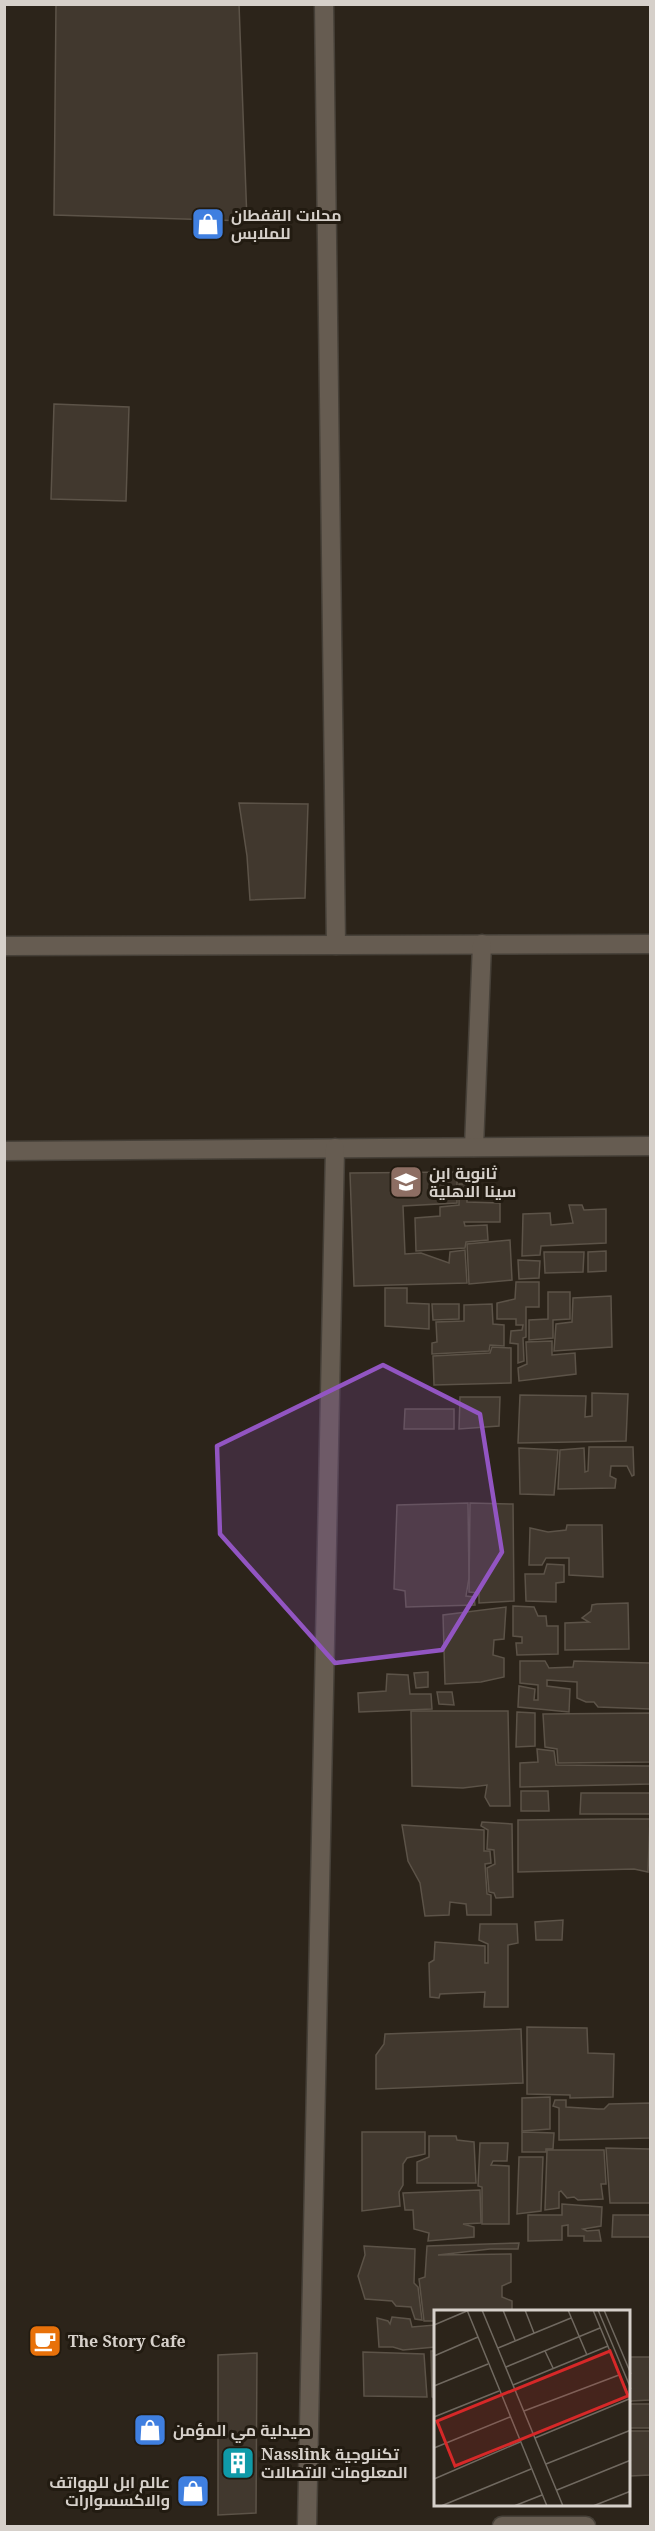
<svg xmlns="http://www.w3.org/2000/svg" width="655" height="2531" font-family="'Noto Serif',Cairo,serif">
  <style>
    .building { fill: #41382e; stroke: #5c5348; stroke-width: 1.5 }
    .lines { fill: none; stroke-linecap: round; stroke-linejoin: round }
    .street-casing { stroke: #464038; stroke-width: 21 }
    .street { stroke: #665c51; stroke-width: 18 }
    .marked { fill: #9255c2; fill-opacity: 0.2; stroke: #9255c2; stroke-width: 4.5; stroke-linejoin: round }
    .labels { text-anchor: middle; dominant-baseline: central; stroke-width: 6; stroke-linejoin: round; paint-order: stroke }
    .poi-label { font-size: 16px; font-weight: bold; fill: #d6d0ca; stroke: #221b11; text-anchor: start }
    .inset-road { fill: none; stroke: #706960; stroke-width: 1.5 }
    .view { fill: #d62828; fill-opacity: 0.15; stroke: #d62828; stroke-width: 3 }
    .inset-edge { fill: none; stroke: #d6d0ca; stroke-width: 3 }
  </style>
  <rect width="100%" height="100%" fill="#2c241a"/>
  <g class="building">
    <path d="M56,4H239L247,221L54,215Z"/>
    <path d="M54,404L129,407L126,501L51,499Z"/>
    <path d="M239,803L308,804L305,898L250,900L247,856Z"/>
    <path d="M457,1172V1203L403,1206L405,1254L421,1253L449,1263L450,1252L465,1250L467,1283L354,1286L350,1173Z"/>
    <path d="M459,1184H467V1202L500,1203V1222H464L465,1226L487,1225L488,1240L466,1242L465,1248L416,1251L415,1218L440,1216V1207L459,1205Z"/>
    <path d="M569,1205H582L584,1210L606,1209V1243L541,1246L540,1255L522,1256L523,1214L550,1213L551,1225L573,1223Z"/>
    <path d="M510,1240L512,1280L469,1284L467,1244Z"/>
    <path d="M606,1251V1271L588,1272V1252Z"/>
    <path d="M544,1252H584L583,1272L545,1273Z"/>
    <path d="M518,1260L540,1261L539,1278L519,1279Z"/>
    <path d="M516,1282H539V1307H526V1337L523,1338L524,1361L518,1363V1344L510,1343L511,1331L522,1330L523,1325H516V1319H497V1303L515,1299Z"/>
    <path d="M385,1288H407V1303L429,1304V1329L385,1326Z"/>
    <path d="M548,1292H570V1319L553,1320V1338L529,1340V1320L548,1319Z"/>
    <path d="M611,1296L612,1347L554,1351L556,1324L572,1322L573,1298Z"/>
    <path d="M432,1304H459V1319L433,1320Z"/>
    <path d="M492,1304L493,1324L504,1325V1346L490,1345L489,1351L432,1354V1343L437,1342L436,1322L464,1321V1305Z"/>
    <path d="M552,1341V1355L575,1353L576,1374L519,1381L518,1368L527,1364L526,1342Z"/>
    <path d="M492,1347L511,1348V1383L434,1385L433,1356L490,1353Z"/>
    <path d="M592,1393L628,1394L626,1441L518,1443L520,1395L586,1396L585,1417L592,1416Z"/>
    <path d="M460,1397H500L499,1426L459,1429Z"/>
    <path d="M405,1409H454V1429H404Z"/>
    <path d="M589,1447H633L634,1475L632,1476L627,1466H611L610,1476L616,1479L615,1488L558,1489L560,1450L584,1448L585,1472L588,1471Z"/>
    <path d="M519,1448L558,1450L554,1495L520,1494Z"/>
    <path d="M468,1503L469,1578L466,1596L474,1597L475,1605L406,1607L405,1591L394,1589L397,1505Z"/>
    <path d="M470,1503L513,1504L514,1601L479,1603V1593L469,1592Z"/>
    <path d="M567,1525H602L603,1577L569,1575V1558H546L542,1565H529L530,1528L548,1532L566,1530Z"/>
    <path d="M547,1564L564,1565V1582L556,1583V1602L526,1601L525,1574H544Z"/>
    <path d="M628,1603L629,1649L565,1650V1623L589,1622L582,1618L591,1611L592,1605L597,1604Z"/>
    <path d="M513,1606L534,1607L538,1616H546L547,1626H558V1654L517,1655L516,1643H522V1637L513,1636Z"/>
    <path d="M506,1607L504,1639L494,1640L493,1655L504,1658V1677L481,1682L445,1684L443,1615Z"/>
    <path d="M520,1661H545L549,1668L573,1667L574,1661L650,1663V1709L598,1707L594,1702H586L577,1698V1682L547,1680V1686L570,1689L569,1712L518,1707L519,1686L535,1689L534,1700H538V1685L520,1683Z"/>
    <path d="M428,1672V1687L416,1688L414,1673Z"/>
    <path d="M387,1674L408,1675L410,1694H431L432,1709L359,1712L358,1693L386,1691Z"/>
    <path d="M437,1692H452L454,1705L439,1704Z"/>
    <path d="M411,1711H508L510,1806H490L485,1797L487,1785L463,1788L412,1786Z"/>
    <path d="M517,1712L535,1713V1746L516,1747Z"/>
    <path d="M650,1713V1762L558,1763L557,1749L545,1747L543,1714Z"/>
    <path d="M537,1749L554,1751L556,1765L650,1766V1784L520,1787V1763L538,1762Z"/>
    <path d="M521,1791H548L549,1811H521Z"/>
    <path d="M581,1793H650V1814H580Z"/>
    <path d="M609,1819H650L648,1872L634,1869L518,1872V1820Z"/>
    <path d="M482,1822L512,1824L513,1897L496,1898L494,1893L489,1892L487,1868L495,1864L494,1850L487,1849L488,1830L481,1826Z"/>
    <path d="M402,1825L484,1830V1851H490L491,1863L485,1864L487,1894L491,1895V1915H467L466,1904L450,1902L449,1915L425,1916L420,1883L408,1861Z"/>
    <path d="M563,1920L562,1940H536L535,1922Z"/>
    <path d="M480,1924H517L518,1943L508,1945V2007H484L485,1992L440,1994L439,1998L430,1997L429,1963L434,1960L435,1942L485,1946V1963H488V1944L479,1940Z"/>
    <path d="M527,2027L587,2028L588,2053L614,2054L613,2097L570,2098V2095L527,2094Z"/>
    <path d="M521,2029L523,2083L376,2089V2055L384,2044L385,2034Z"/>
    <path d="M550,2097V2129L522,2131V2098Z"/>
    <path d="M555,2100H566V2107L598,2109H604L609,2104L650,2103V2138L559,2140V2108L553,2106Z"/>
    <path d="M362,2132H425V2154L407,2158L403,2164V2185L399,2192L400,2206L362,2211Z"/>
    <path d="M522,2132L554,2133L553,2149H546V2152H522Z"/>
    <path d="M429,2136H456L457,2140L474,2142L476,2183H417V2162L429,2157Z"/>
    <path d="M480,2143H508L507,2161H493L491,2165L509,2166V2224H482V2187L478,2186Z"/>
    <path d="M606,2148L650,2149V2203H610Z"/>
    <path d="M547,2150H604L606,2184H601L603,2199L578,2200L574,2197L567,2198L561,2191L559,2192V2208L545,2210Z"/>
    <path d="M519,2157H543L541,2211L517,2214Z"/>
    <path d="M480,2190L481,2223L463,2224L474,2227V2237L428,2241L429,2233L414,2229L413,2210H405L403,2193Z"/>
    <path d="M562,2204L602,2207L601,2226L583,2229L587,2231L599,2230L601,2241H584V2236H568V2225L562,2226V2240L528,2241V2215H562Z"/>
    <path d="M613,2215H650V2237H612Z"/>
    <path d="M519,2243L518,2249H490L438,2255L511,2254V2282L502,2286V2297L512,2301V2312H436V2321H424L419,2279L425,2277L427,2246Z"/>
    <path d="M364,2246L415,2249L414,2283L418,2287L422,2320L415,2319L411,2307L396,2306L392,2301L365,2299L358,2276L365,2255Z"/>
    <path d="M392,2317L410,2319L412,2327L435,2325V2347L403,2350L393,2347H379L377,2318L388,2321L390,2324Z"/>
    <path d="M431,2351H436V2398L432,2397Z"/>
    <path d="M363,2352L424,2354L427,2397L364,2396Z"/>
    <path d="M257,2353L256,2513L218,2515V2355Z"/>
    <path d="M630,2357H650V2400L630,2401Z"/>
    <rect x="630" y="2404" width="20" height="24"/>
    <path d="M630,2431H650V2475L630,2476Z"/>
  </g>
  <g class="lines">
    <defs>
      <g id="street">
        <path d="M324,4L336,945"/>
        <path d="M4,946L650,944"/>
        <path d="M474,1147L482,944"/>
        <path d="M4,1151L650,1146"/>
        <path d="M307,2526L335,1148"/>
        <path d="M502,2526H586"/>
      </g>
    </defs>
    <use href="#street" class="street-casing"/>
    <use href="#street" class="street"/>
  </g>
  <path class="marked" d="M383,1365L480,1414L502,1552L442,1650L335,1663L220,1534L217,1446Z"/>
  <defs>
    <symbol id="shop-square" viewBox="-11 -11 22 22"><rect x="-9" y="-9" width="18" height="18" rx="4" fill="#3f7fe0" stroke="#221b11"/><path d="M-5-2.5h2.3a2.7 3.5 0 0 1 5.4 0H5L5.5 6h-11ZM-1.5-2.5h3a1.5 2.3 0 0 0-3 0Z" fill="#fff"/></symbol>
    <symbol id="school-square" viewBox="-11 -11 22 22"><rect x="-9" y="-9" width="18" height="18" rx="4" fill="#8d6e63" stroke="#221b11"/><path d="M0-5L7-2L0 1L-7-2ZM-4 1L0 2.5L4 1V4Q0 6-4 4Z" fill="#fff"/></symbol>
    <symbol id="cafe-square" viewBox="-11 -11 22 22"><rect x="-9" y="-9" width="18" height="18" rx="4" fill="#e8710a" stroke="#221b11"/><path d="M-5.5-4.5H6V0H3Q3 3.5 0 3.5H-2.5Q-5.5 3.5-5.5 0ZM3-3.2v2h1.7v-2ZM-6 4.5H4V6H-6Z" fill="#fff"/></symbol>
    <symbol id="building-square" viewBox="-11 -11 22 22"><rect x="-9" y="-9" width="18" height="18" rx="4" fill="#0f9aa8" stroke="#221b11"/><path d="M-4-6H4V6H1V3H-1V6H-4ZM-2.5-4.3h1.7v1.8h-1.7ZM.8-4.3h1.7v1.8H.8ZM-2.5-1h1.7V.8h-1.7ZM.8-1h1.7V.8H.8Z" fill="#fff"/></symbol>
  </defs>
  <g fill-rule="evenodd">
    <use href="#shop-square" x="189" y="205" width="38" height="38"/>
    <use href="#school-square" x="387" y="1163" width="38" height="38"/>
    <use href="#cafe-square" x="26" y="2322" width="38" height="38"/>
    <use href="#shop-square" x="131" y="2411" width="38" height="38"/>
    <use href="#building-square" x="219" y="2444" width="38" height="38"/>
    <use href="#shop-square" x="174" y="2472" width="38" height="38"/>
  </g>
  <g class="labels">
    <g class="poi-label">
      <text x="231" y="215">محلات القفطان<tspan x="231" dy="18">للملابس</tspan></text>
      <text x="429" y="1173">ثانوية ابن<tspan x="429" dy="18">سينا الاهلية</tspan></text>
      <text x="68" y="2341">The Story Cafe</text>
      <text x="173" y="2430">صيدلية مي المؤمن</text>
      <text x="261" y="2454">Nasslink تكنلوجية<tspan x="261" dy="18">المعلومات الاتصالات</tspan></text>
      <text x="170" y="2482" text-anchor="end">عالم ابل للهواتف<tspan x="170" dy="18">والاكسسوارات</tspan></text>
    </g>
  </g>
  <g transform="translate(434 2310)">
    <rect width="196" height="196" fill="#2c241a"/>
    <path class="inset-road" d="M33,0L113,196M48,0L129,196M69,0L81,30M91,0L100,23M134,0L153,45M159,0L197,92M164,0L197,79M170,0L197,64M0,15L33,1M64,38L137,8M111,41L119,58M0,46L44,27M72,57L166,18M79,75L174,36M0,76L54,54M90,101L185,65M0,107L65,81M101,128L195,89M0,138L76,107M112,154L197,120M0,169L86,132M123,180L197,150M7,196L97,159M80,196L108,185M159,196L197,181"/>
    <path class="view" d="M176,41L194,86L21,156L3,111Z"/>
    <rect width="196" height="196" class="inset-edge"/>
  </g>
  <rect width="655" height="2531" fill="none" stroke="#d6d0ca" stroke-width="12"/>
</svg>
